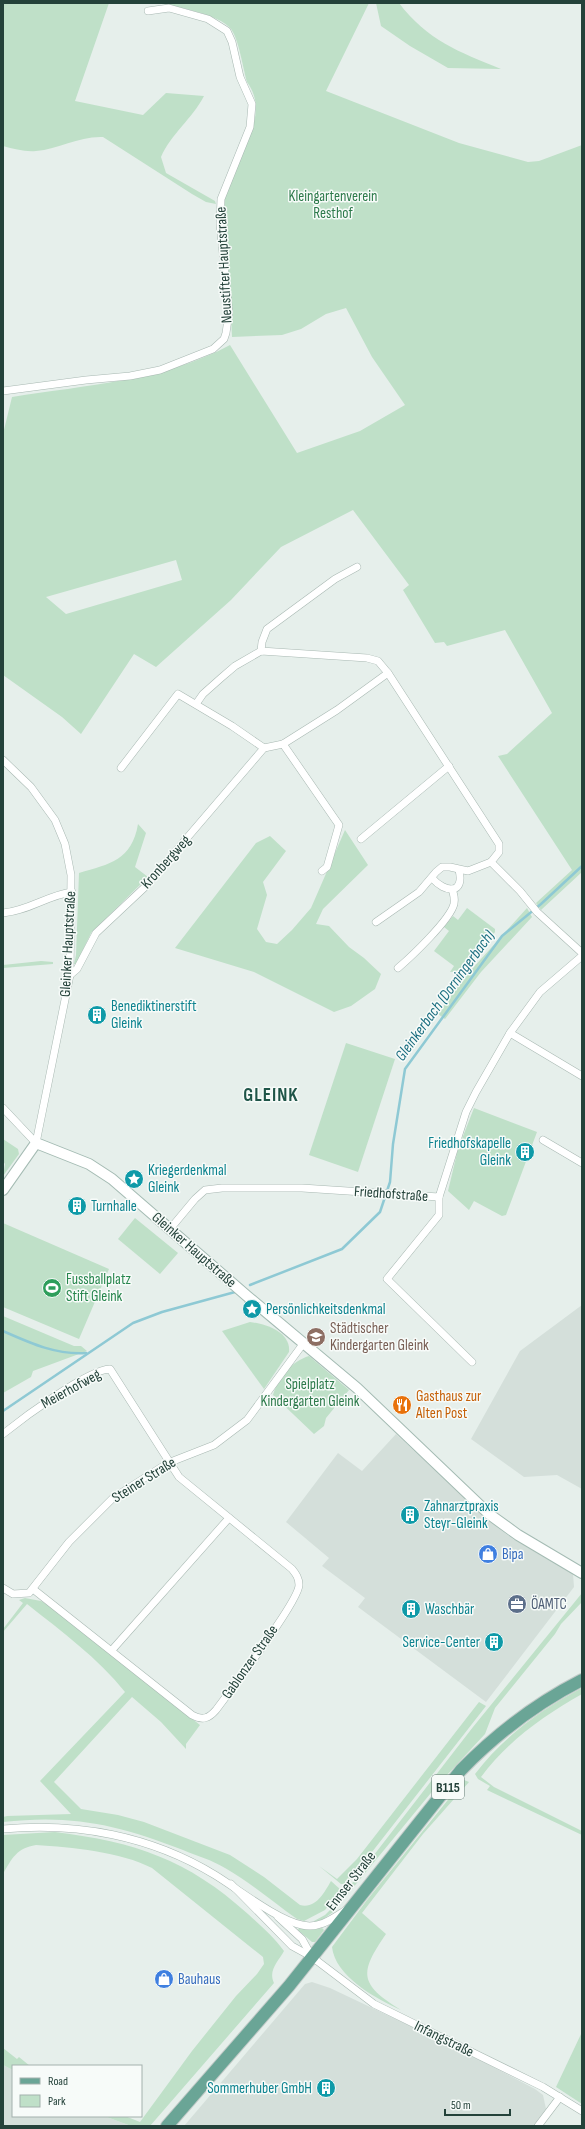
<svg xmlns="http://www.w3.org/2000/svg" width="585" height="2129" font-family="'Sofia Sans Condensed',sans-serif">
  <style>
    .built { fill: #d4dfda }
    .green { fill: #bfe0c8; fill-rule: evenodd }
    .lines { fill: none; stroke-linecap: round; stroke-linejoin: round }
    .stream { stroke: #8ec9d4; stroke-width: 2.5 }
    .street-casing { stroke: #a8b8b2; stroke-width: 8 }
    .secondary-casing { stroke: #a4bbb3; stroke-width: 12 }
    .primary-casing { stroke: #c2cac8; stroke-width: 14 }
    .street { stroke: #fff; stroke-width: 7 }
    .secondary { stroke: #fff; stroke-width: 10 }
    .primary { stroke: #6aa596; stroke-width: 12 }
    .labels { text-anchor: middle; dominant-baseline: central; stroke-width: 3; stroke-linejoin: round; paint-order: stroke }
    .shield { fill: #f7fbf9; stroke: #637a73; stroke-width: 1 }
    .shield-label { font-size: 14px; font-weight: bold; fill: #24423a }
    .park-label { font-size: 15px; fill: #2d7a4b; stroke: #f7fbf9 }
    .street-label { font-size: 15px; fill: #24423a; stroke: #f7fbf9 }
    .culture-label { font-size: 15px; fill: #0d838f; stroke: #f7fbf9; text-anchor: start }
    .leisure-label { font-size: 15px; fill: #27864d; stroke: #f7fbf9; text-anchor: start }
    .education-label { font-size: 15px; fill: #785e54; stroke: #f7fbf9; text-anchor: start }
    .food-label { font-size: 15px; fill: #c56008; stroke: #f7fbf9; text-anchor: start }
    .shop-label { font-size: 15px; fill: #366cbe; stroke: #f7fbf9; text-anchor: start }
    .service-label { font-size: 15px; fill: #4e5e75; stroke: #f7fbf9; text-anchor: start }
    .water-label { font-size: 16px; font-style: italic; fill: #1c6f80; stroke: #f7fbf9 }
    .district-label { font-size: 19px; font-weight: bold; letter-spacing: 1px; fill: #1f5548; stroke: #f7fbf9 }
  </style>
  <rect width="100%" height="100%" fill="#e6efeb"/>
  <g class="built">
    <path d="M582,1305V1489L557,1475L524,1477L471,1439L520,1351Z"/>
    <path d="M396,1434L493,1524L513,1539L573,1574L574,1587L486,1702L358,1607L365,1598L322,1566L329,1558L286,1522L338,1453L362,1471Z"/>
    <path d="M312,1982L330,1988L461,2050L535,2089L543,2095L546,2109L533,2126H184L305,1984Z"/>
    <path d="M3,2065L13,2070V2116H104L131,2126H3Z"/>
  </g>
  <g class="green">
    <path d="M3,3H109L75,101L143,115L166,93L204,96C192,119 171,134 161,157L166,173L215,201L216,204L206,202L192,194L103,137C79,136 59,149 36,151C25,152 14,149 3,146Z"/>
    <path d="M159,3H369L326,91L459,143L528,162L539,161L582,145V872L541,910L536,903L572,870L498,756L507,754L552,713L505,630L447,646L444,642L435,643L403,590L409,585L353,510L281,547L231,600L156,667L134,654L81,734L62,717L3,675V434L12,397C86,385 163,381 230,345L297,453L360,431L405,405L372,357L346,308L326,314L301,329L282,335L232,337C231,316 230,295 228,274C225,248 220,221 225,195C231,159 274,118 247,82C243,68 239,40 231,29C219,14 177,7 159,3ZM176,560L182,580L66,614L46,597Z"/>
    <path d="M376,3H399C427,40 459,52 501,69L448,68L410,46L381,26Z"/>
    <path d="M138,824L146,833L135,867L148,877L91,933L76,964H74L76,955L79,873C110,864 132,860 138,824Z"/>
    <path d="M345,830L368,865L323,909L316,924L329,926L349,947L364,958L381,974L375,989L351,1006L334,1012L254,972L175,948L256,843L270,836L286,851L263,882L267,895L257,929L266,942L277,944L292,930L311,908Z"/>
    <path d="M467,908L495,929V932C485,946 469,972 450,972L454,966L434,951L449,931L444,927L453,916L458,920Z"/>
    <path d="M527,908L532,917L481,972L445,1019L438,1014L463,979Z"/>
    <path d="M41,961L53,962V964L3,968V965Z"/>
    <path d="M346,1043L395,1059L358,1172L309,1155Z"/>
    <path d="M474,1108L537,1132L506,1215L502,1216L474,1201L469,1210L448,1191L458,1149Z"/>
    <path d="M3,1139L18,1149L19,1154L3,1176L5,1164L3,1161Z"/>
    <path d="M135,1218L178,1253L160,1274L118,1239Z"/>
    <path d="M3,1223L109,1269L79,1339L3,1307Z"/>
    <path d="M3,1316L74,1346H81L87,1351L33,1371L31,1377L3,1393Z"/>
    <path d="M250,1322C266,1324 291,1332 289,1352L264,1389L222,1331Z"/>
    <path d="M309,1356L349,1390L326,1418L324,1426L314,1434L273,1395C278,1378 292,1361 309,1356Z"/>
    <path d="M582,1593V1602L561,1624L555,1634L495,1708L485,1734L435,1788L333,1912L322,1920L314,1922V1921L325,1915L336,1904L473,1727Z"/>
    <path d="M25,1598L41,1601L53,1608L200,1725L186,1744V1749L161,1722L132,1697L54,1782L81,1809L118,1815L144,1822L230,1855L264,1877L300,1905C316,1909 324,1893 331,1881L341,1890L325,1910L304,1921L297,1919C273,1902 250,1882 225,1868C212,1860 197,1856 183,1850C119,1825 72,1814 3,1822V1817L7,1816L71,1814L40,1781L125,1692C98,1658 61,1631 27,1604L3,1632V1629L23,1603L19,1600Z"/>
    <path d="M582,1688V1694C543,1716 508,1741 481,1777L494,1787L582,1831V1835L487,1790L490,1786L478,1779L475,1774C503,1737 540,1710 582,1688Z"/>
    <path d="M479,1702L486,1706L347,1884H341L319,1866L337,1879L357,1859Z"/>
    <path d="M464,1780L469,1782L423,1834L362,1913L386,1934C359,1973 359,1984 401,2010C376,1999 335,1976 332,1947L367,1900Z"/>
    <path d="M55,1832C135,1842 187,1859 248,1914C261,1926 274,1937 284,1951C278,1962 268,1970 274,1983L150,2126H131L104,2116H125L140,2122L192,2051L236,1996L257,1974L264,1964L263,1957L152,1868C121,1852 71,1847 36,1845C17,1848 12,1858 3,1874V1835Z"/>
    <path d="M299,1928L310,1930L322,1928L324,1930L315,1942H312L298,1930Z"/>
    <path d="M582,2032V2104L556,2087Z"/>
    <path d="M3,2048L17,2059L19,2057L30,2066H13V2070L3,2065Z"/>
  </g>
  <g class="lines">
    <g class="stream">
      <path d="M250,1285L342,1249L380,1212L390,1182L393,1144L405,1069L502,936L541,904L582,866"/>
      <path d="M3,1331C30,1343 56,1355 86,1353"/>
      <path d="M3,1411L133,1323L162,1312L235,1292"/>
    </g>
    <defs>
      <g id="street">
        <path d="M3,391L86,380L130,376L160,370L213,349L224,339L226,333L229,312L220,224L221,199L250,127L252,104L240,77L232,42L227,31L208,19L169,8L148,11"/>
        <path d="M261,651L262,642L267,629L335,579L357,567"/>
        <path d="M196,704L203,694L221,678L235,666L261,651L367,658L378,661L388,673"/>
        <path d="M283,744L339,825L327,867L322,871"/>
        <path d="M3,760L31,787L55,820L65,844L71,875L70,975L36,1143L3,1108"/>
        <path d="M121,768L178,694L232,726L264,748"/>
        <path d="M361,839L449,766"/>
        <path d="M432,878C445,893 465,895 459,870"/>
        <path d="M3,913C28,911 48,895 72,892"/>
        <path d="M376,922L419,892L436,872L442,867H450L468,871L491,862"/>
        <path d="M398,968C411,957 450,920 454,904C455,898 454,895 452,889"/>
        <path d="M70,975L77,969L96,933L145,887L264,748L283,744L337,710L388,673L499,844V852L491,862L520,891L537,912L582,953"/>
        <path d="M510,1033L582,1076"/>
        <path d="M543,1140L582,1163"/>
        <path d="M439,1197V1215L387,1279L472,1362"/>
        <path d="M170,1229L195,1199L205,1190L222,1188H302L439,1197L466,1112L476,1092L510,1033L540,992L582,956"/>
        <path d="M3,1434C23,1418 87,1370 110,1369L179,1477L292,1569C296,1574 299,1578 299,1585C299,1601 230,1691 216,1710C209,1718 203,1721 192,1715L33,1589"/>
        <path d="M3,1588L13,1594L29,1593L69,1542L113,1498L168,1463L214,1445L247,1420L303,1344"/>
        <path d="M112,1650L229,1518"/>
        <path d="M3,1829C77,1822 151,1836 215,1875C238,1889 277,1920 302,1925C319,1929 332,1919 346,1910"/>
        <path d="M231,1884L292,1946L312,1957L374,2004L543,2087L582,2111"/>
        <path d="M278,1917L302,1939L312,1957"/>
        <path d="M538,2126L560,2097"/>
      </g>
      <path id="secondary" d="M3,1190L36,1143L89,1164L112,1179L247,1296L357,1388L489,1514L518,1535L582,1573"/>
      <path id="primary" d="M167,2126L289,1986L461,1770C497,1733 537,1703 582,1680"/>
    </defs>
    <use href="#street" class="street-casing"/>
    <use href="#secondary" class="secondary-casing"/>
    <use href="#primary" class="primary-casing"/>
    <use href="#street" class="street"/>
    <use href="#secondary" class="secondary"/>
    <use href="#primary" class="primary"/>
  </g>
  <defs>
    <symbol id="building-disc" viewBox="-11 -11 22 22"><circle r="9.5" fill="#0f9aa8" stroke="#f7fbf9"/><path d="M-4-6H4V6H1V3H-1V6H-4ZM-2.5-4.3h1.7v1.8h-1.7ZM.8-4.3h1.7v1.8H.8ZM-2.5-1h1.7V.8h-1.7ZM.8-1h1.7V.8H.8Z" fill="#fff"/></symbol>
    <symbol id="sight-disc" viewBox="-11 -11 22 22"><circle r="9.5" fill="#0f9aa8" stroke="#f7fbf9"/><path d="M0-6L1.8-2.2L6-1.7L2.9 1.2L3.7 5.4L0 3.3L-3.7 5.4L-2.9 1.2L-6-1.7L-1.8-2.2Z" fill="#fff"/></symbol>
    <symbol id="stadium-disc" viewBox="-11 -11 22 22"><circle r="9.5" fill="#2e9e5b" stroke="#f7fbf9"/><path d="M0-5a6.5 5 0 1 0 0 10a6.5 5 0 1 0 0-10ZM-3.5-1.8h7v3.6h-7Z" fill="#fff"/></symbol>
    <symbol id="school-disc" viewBox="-11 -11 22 22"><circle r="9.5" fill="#8d6e63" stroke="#f7fbf9"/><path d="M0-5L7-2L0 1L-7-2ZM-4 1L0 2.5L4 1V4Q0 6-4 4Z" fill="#fff"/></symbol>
    <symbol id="restaurant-disc" viewBox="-11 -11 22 22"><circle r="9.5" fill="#e8710a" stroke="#f7fbf9"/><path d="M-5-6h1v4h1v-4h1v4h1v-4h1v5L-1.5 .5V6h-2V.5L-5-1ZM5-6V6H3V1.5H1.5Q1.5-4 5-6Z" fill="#fff"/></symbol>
    <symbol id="shop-disc" viewBox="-11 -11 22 22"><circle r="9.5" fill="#3f7fe0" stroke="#f7fbf9"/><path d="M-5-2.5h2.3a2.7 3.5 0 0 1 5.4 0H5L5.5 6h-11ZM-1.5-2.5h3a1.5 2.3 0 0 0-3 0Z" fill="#fff"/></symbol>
    <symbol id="office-disc" viewBox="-11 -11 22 22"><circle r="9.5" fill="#5c6f8a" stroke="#f7fbf9"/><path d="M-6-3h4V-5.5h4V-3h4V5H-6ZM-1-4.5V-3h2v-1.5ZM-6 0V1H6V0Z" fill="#fff"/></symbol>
  </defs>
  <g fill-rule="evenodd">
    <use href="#building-disc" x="86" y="1004" width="22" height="22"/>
    <use href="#building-disc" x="514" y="1141" width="22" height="22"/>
    <use href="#sight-disc" x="123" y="1168" width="22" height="22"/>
    <use href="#building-disc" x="66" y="1195" width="22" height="22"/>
    <use href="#stadium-disc" x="41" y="1277" width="22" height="22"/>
    <use href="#sight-disc" x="241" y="1298" width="22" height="22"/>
    <use href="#school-disc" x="305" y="1326" width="22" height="22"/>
    <use href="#restaurant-disc" x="391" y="1394" width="22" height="22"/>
    <use href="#building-disc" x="399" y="1504" width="22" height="22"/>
    <use href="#shop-disc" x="477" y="1543" width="22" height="22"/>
    <use href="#office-disc" x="506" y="1593" width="22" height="22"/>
    <use href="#building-disc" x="400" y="1598" width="22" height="22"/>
    <use href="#building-disc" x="483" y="1631" width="22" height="22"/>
    <use href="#shop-disc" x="153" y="1968" width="22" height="22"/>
    <use href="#building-disc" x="315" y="2077" width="22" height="22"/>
  </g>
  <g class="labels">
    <rect class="shield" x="432" y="1775" width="32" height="24" rx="3"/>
    <g class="shield-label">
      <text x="448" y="1787">B115</text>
    </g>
    <g class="park-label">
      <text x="333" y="196">Kleingartenverein<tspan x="333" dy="17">Resthof</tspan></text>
      <text x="310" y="1384">Spielplatz<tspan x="310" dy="17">Kindergarten Gleink</tspan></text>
    </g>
    <g class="street-label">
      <text transform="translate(224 265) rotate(-93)">Neustifter Hauptstraße</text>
      <text transform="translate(166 862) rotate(-48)">Kronbergweg</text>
      <text transform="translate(68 944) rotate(-87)">Gleinker Hauptstraße</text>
      <text transform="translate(391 1194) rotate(4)">Friedhofstraße</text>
      <text transform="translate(194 1250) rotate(41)">Gleinker Hauptstraße</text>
      <text transform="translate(71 1389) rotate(-29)">Meierhofweg</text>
      <text transform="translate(144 1480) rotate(-32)">Steiner Straße</text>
      <text transform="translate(250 1662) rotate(-55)">Gablonzer Straße</text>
      <text transform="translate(351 1881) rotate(-52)">Ennser Straße</text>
      <text transform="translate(444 2039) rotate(26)">Infangstraße</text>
    </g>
    <g class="culture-label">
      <text x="111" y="1006">Benediktinerstift<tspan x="111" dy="17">Gleink</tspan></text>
      <text x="511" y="1143" text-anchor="end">Friedhofskapelle<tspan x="511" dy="17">Gleink</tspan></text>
      <text x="148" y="1170">Kriegerdenkmal<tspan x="148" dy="17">Gleink</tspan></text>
      <text x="91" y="1206">Turnhalle</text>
      <text x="266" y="1309">Persönlichkeitsdenkmal</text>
      <text x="424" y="1506">Zahnarztpraxis<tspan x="424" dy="17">Steyr-Gleink</tspan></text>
      <text x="425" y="1609">Waschbär</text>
      <text x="480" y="1642" text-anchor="end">Service-Center</text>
      <text x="312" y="2088" text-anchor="end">Sommerhuber GmbH</text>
    </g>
    <g class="leisure-label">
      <text x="66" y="1279">Fussballplatz<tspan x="66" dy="17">Stift Gleink</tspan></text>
    </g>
    <g class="education-label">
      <text x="330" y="1328">Städtischer<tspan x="330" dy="17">Kindergarten Gleink</tspan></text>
    </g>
    <g class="food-label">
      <text x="416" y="1396">Gasthaus zur<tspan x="416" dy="17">Alten Post</tspan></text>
    </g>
    <g class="shop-label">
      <text x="502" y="1554">Bipa</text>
      <text x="178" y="1979">Bauhaus</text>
    </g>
    <g class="service-label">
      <text x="531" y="1604">ÖAMTC</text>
    </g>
    <g class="water-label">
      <text transform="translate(445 996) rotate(-54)">Gleinkerbach (Dorningerbach)</text>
    </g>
    <g class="district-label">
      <text x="271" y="1095">GLEINK</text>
    </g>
  </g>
  <rect width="585" height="2129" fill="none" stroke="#24423a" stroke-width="8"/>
  <rect x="12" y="2065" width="130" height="52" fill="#f7fbf9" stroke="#a3b1ad"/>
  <rect x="20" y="2078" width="20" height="6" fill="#6aa596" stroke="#a3b1ad"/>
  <text x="48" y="2085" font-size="12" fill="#24423a">Road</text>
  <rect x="20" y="2095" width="20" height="12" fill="#bfe0c8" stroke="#a3b1ad"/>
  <text x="48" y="2105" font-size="12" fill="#24423a">Park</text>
  <path d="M445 2109v6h65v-6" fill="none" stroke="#24423a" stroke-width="2"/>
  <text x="451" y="2109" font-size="12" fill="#24423a" stroke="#f7fbf9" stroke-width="3" paint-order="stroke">50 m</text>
</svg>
